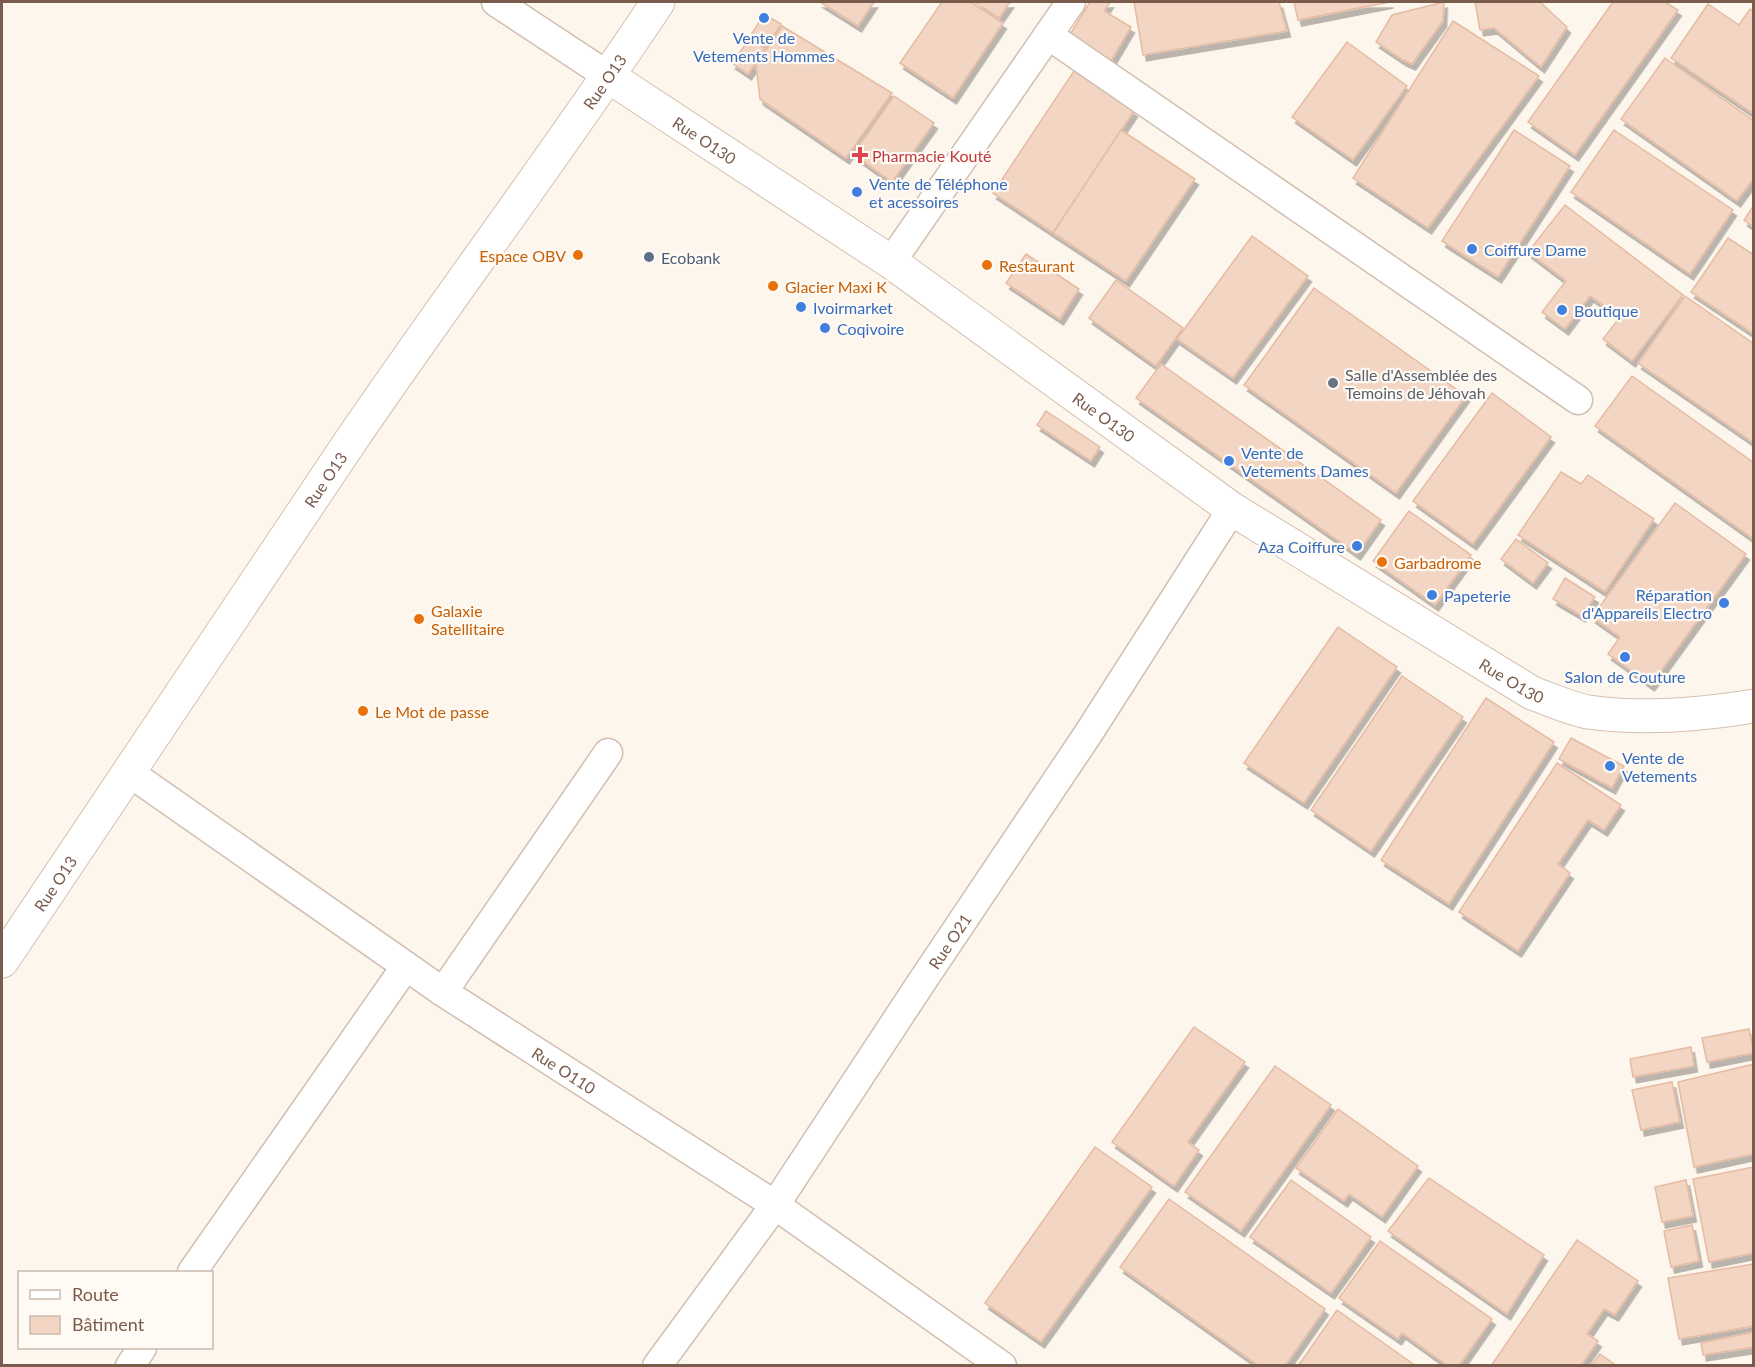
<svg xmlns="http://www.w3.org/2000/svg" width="1755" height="1367" font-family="Lato,sans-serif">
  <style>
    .building { fill: #f3d5c3; stroke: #e6bba3; stroke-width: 1.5; filter: url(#shadow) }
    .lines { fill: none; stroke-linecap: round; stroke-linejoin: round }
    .street-casing { stroke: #d1beb0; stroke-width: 31 }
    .secondary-casing { stroke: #d6c0b0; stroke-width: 35 }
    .street { stroke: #fff; stroke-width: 28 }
    .secondary { stroke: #fff; stroke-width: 33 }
    .shop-dot { fill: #3f7fe0; stroke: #fffaf3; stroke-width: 2 }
    .health-dot { fill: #e0444e; stroke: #fffaf3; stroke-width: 2 }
    .food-dot { fill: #e8710a; stroke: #fffaf3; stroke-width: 2 }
    .service-dot { fill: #5c6f8a; stroke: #fffaf3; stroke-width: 2 }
    .worship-dot { fill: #6b7280; stroke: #fffaf3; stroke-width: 2 }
    .labels { text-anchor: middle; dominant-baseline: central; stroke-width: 4.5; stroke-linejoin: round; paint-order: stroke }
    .shop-label { font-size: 16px; fill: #366cbe; stroke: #fffaf3; text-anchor: start }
    .street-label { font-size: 16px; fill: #7a5c4d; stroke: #fffaf3 }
    .health-label { font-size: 16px; fill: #be3a42; stroke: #fffaf3; text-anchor: start }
    .food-label { font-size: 16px; fill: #c56008; stroke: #fffaf3; text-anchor: start }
    .service-label { font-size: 16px; fill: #4e5e75; stroke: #fffaf3; text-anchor: start }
    .worship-label { font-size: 16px; fill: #5b616d; stroke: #fffaf3; text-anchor: start }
  </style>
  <defs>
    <filter id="shadow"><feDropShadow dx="3.5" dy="6" stdDeviation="0" flood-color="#0004"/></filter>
  </defs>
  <rect width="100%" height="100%" fill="#fdf6ec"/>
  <g class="building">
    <path d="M820,2H874L858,26Z"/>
    <path d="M942,2H971L1003,23L953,98L900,63Z"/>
    <path d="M975,2H1010L999,18Z"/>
    <path d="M1090,2H1110L1104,11L1131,27L1111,61L1069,36Z"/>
    <path d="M1134,2H1279L1287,31L1143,55Z"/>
    <path d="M1294,2H1390L1298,20Z"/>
    <path d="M1444,2L1443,21L1412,64L1403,60L1376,42L1392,15Z"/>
    <path d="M1475,2H1540L1567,27L1541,67L1494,28L1480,30Z"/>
    <path d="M1613,2H1665L1678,10L1575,155L1528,122Z"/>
    <path d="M1708,4L1739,25L1750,9L1754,12V114L1671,58Z"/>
    <path d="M764,14L781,24L767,46L751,35Z"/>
    <path d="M1453,21L1539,76L1428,228L1353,178Z"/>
    <path d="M782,26L892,93L846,158L760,99L756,65Z"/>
    <path d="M750,38L765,49L748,74L732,63Z"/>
    <path d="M1347,42L1407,86L1353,160L1292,117Z"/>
    <path d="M1665,58L1754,121V178L1737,201L1621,119Z"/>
    <path d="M1074,71L1134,111L1053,233L993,193Z"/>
    <path d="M894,96L934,123L892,182L853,154Z"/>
    <path d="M1121,130L1195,179L1126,281L1053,233Z"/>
    <path d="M1514,130L1570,166L1498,277L1442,241Z"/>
    <path d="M1614,130L1733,210L1690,274L1571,192Z"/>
    <path d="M1565,205L1683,295L1632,361L1603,339L1620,317L1590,296L1565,329L1542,312L1566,281L1528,252Z"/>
    <path d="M1754,205V227L1744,220Z"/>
    <path d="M1252,236L1308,276L1233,378L1177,339Z"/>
    <path d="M1728,238L1754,255V334L1691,292Z"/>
    <path d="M1026,254L1079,289L1060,319L1006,283Z"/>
    <path d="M1116,280L1183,328L1156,366L1089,318Z"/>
    <path d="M1314,288L1466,396L1396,493L1244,385Z"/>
    <path d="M1685,296L1754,344V443L1638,363Z"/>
    <path d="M1161,364L1381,520L1357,554L1136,398Z"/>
    <path d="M1632,376L1754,463V536L1752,538L1595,426Z"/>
    <path d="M1492,393L1551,437L1473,544L1413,501Z"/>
    <path d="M1046,411L1100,447L1091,461L1037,425Z"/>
    <path d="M1561,472L1581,484L1588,475L1654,519L1605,592L1518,535Z"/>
    <path d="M1675,503L1746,554L1651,685L1608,654L1620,637L1592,617Z"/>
    <path d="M1409,511L1471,555L1435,605L1373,561Z"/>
    <path d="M1516,539L1548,563L1533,583L1501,559Z"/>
    <path d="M1565,578L1595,597L1582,616L1553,599Z"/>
    <path d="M1338,627L1397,667L1304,803L1244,763Z"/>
    <path d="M1402,676L1463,717L1371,851L1311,810Z"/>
    <path d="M1486,698L1554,742L1449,904L1381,860Z"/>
    <path d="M1571,738L1624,766L1612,788L1559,759Z"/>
    <path d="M1557,763L1621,805L1604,830L1588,820L1558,864L1570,873L1518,951L1459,912Z"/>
    <path d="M1194,1027L1245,1062L1188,1142L1199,1150L1174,1186L1112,1142Z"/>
    <path d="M1749,1029L1754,1053L1707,1062L1702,1038Z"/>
    <path d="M1691,1047L1694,1066L1633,1077L1630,1059Z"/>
    <path d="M1754,1064V1154L1694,1167L1678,1082Z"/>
    <path d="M1275,1066L1331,1105L1241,1231L1185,1192Z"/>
    <path d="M1672,1082L1680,1122L1641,1130L1632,1090Z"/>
    <path d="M1338,1109L1418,1166L1382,1217L1349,1194L1344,1201L1296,1168Z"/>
    <path d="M1095,1147L1152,1187L1041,1342L985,1303Z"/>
    <path d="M1754,1167V1253L1709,1262L1693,1179Z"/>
    <path d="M1429,1178L1544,1255L1507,1314L1388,1231Z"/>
    <path d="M1291,1180L1371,1237L1331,1293L1250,1237Z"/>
    <path d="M1686,1180L1693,1216L1662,1222L1655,1187Z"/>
    <path d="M1169,1199L1325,1309L1285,1366H1259L1120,1267Z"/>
    <path d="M1692,1225L1699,1261L1671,1267L1664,1231Z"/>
    <path d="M1577,1240L1638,1281L1615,1315L1604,1309L1587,1334L1598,1341L1581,1366H1491Z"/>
    <path d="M1380,1241L1492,1319L1459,1366H1448L1402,1333L1398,1339L1339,1298Z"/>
    <path d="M1754,1264V1326L1679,1339L1668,1278Z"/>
    <path d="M1337,1310L1416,1366H1298Z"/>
    <path d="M1754,1332V1347L1703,1355L1701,1343Z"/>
    <path d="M1600,1354L1617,1366H1591Z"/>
  </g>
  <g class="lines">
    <defs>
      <g id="street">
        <path d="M496,2L608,76"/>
        <path d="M1048,35L1578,400"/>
        <path d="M891,262L1071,2"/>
        <path id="s1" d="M130,773L443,992L775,1205L1002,1366"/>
        <path d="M443,992L608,753"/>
        <path d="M192,1272L406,966"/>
        <path d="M130,1366L142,1348"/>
        <path id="s2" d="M657,1366L775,1205L921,983L1088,734L1232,509"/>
      </g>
      <g id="secondary">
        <path id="s3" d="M608,76L891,262L1232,509L1532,693C1549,699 1571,709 1588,712C1643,720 1699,715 1754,706"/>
        <path id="s4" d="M2,961C119,789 233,615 350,442C451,294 559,151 658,2"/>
      </g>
    </defs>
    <use href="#street" class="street-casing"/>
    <use href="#secondary" class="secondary-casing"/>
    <use href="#street" class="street"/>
    <use href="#secondary" class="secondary"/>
  </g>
  <g class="shop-dot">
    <circle cx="764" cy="18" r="6"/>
    <circle cx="857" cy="192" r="6"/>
    <circle cx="1472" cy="249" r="6"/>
    <circle cx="801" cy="307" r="6"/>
    <circle cx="1562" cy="310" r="6"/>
    <circle cx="825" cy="328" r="6"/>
    <circle cx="1229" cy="461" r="6"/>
    <circle cx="1357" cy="546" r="6"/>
    <circle cx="1432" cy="595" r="6"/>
    <circle cx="1724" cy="603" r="6"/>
    <circle cx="1625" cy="657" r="6"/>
    <circle cx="1610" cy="766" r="6"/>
  </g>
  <path class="health-dot" d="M857 146h6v6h6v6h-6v6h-6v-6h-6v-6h6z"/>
  <g class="food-dot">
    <circle cx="578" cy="255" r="6"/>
    <circle cx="987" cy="265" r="6"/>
    <circle cx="773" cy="286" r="6"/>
    <circle cx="1382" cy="562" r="6"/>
    <circle cx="419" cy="619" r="6"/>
    <circle cx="363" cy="711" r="6"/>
  </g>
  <circle class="service-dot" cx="649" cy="257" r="6"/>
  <circle class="worship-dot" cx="1333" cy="383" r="6"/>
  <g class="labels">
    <g class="shop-label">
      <text x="764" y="37" text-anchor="middle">Vente de<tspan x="764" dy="18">Vetements Hommes</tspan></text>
      <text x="869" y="183">Vente de Téléphone<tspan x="869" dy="18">et acessoires</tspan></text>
      <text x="1484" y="249">Coiffure Dame</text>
      <text x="813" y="307">Ivoirmarket</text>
      <text x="1574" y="310">Boutique</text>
      <text x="837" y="328">Coqivoire</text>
      <text x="1241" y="452">Vente de<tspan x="1241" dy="18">Vetements Dames</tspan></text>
      <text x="1345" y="546" text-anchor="end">Aza Coiffure</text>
      <text x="1712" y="594" text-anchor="end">Réparation<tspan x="1712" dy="18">d'Appareils Electro</tspan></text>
      <text x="1444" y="595">Papeterie</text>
      <text x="1625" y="676" text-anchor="middle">Salon de Couture</text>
      <text x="1622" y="757">Vente de<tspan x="1622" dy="18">Vetements</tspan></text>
    </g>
    <g class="street-label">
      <text stroke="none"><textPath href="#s4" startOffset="1066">Rue O13</textPath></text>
      <text stroke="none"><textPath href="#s3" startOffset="116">Rue O130</textPath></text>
      <text stroke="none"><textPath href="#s3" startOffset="602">Rue O130</textPath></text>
      <text stroke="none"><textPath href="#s4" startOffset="580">Rue O13</textPath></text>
      <text stroke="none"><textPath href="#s3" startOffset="1088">Rue O130</textPath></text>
      <text stroke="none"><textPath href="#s4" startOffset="94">Rue O13</textPath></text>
      <text stroke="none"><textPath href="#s2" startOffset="516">Rue O21</textPath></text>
      <text stroke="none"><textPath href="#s1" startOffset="526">Rue O110</textPath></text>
    </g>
    <g class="health-label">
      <text x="872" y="155">Pharmacie Kouté</text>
    </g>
    <g class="food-label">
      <text x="566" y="255" text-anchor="end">Espace OBV</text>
      <text x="999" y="265">Restaurant</text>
      <text x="785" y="286">Glacier Maxi K</text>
      <text x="1394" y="562">Garbadrome</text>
      <text x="431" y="610">Galaxie<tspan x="431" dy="18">Satellitaire</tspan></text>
      <text x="375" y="711">Le Mot de passe</text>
    </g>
    <g class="service-label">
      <text x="661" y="257">Ecobank</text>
    </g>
    <g class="worship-label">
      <text x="1345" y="374">Salle d'Assemblée des<tspan x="1345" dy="18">Temoins de Jéhovah</tspan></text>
    </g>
  </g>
  <rect width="1755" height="1367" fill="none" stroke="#7a5c4d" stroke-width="6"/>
  <rect x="18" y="1271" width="195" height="78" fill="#fffaf3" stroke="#cabbb1" stroke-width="1.5"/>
  <rect x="30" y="1290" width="30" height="9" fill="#ffffff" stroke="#cabbb1" stroke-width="1.5"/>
  <text x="72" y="1301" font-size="18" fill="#7a5c4d">Route</text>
  <rect x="30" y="1316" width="30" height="18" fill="#f3d5c3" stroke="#cabbb1" stroke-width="1.5"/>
  <text x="72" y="1331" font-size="18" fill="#7a5c4d">Bâtiment</text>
</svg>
